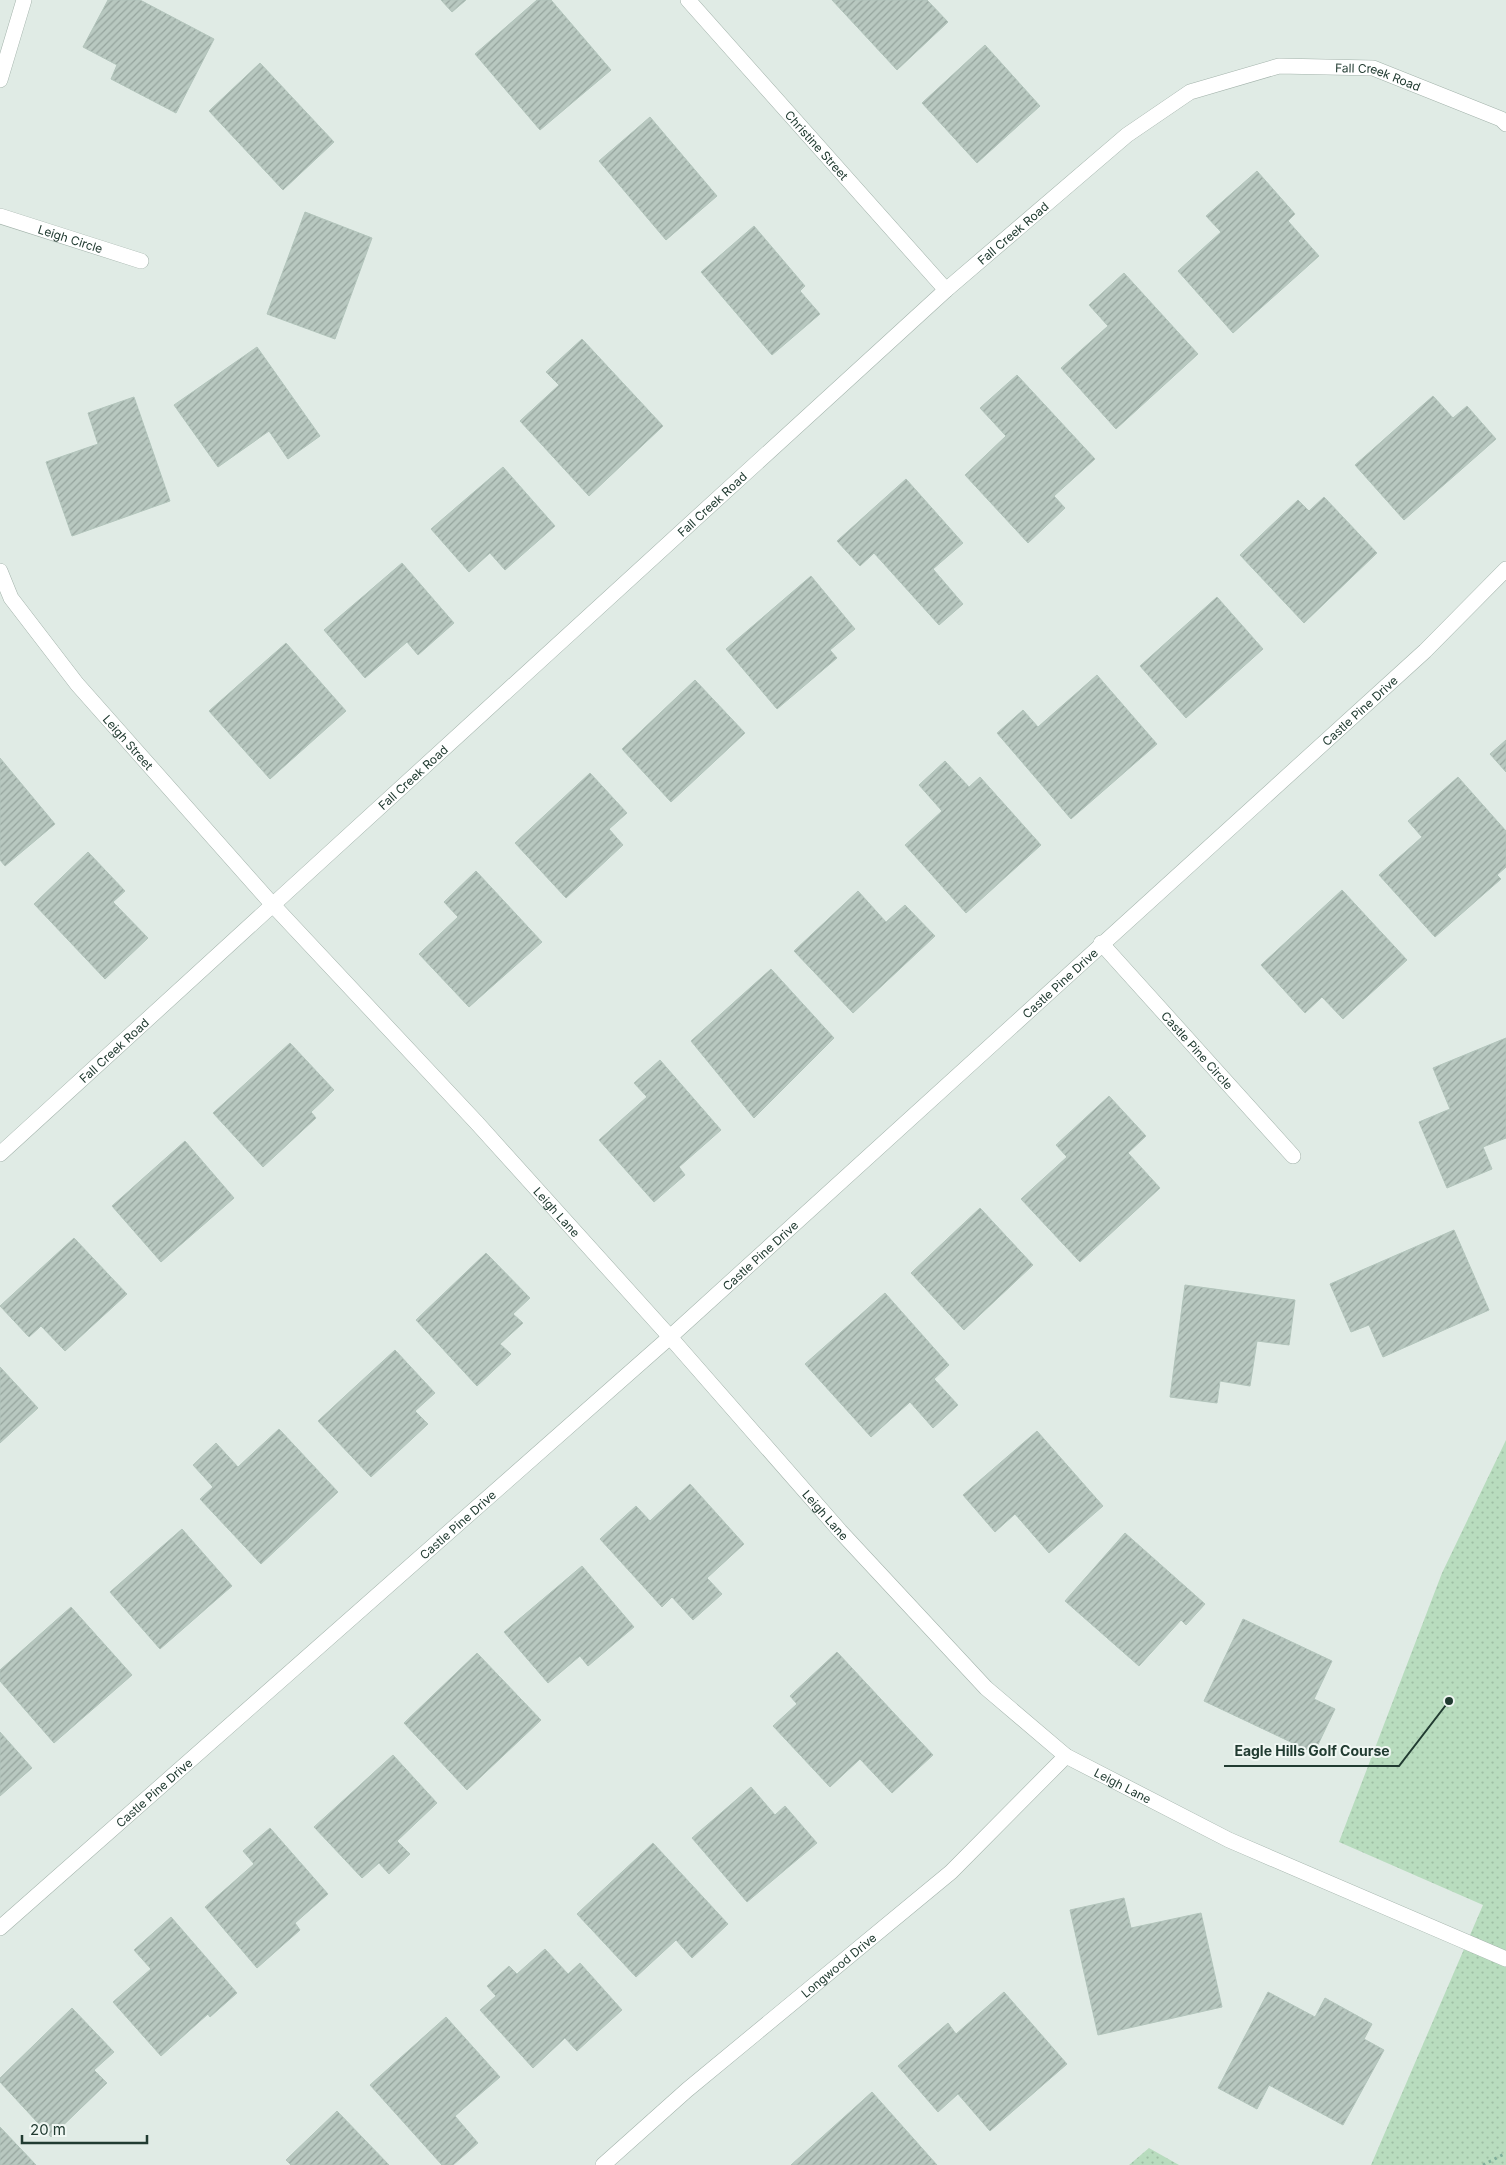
<svg xmlns="http://www.w3.org/2000/svg" width="1506" height="2165" font-family="Inter,sans-serif">
  <style>
    .green { fill: url(#green-dots) }
    .building { fill: url(#building-hatch); stroke: #b2c4bb }
    .lines { fill: none; stroke-linecap: round; stroke-linejoin: round }
    .minor-casing { stroke: #a3b3ab; stroke-width: 16 }
    .path { stroke: #80af9b; stroke-width: 3; stroke-dasharray: 2.5 4; stroke-linecap: butt }
    .minor { stroke: #fff; stroke-width: 15 }
    .labels { text-anchor: middle; dominant-baseline: central; stroke-width: 4; stroke-linejoin: round; paint-order: stroke }
    .street-label { font-size: 12px; fill: #213b31; stroke: #f0f7f3 }
    .leader { fill: none; stroke: #213b31; stroke-width: 2 }
    .callout-dot { fill: #213b31; stroke: #f0f7f3; stroke-width: 2 }
    .callout-label { font-size: 14px; text-anchor: middle; font-weight: bold; fill: #213b31; stroke: #f0f7f3; stroke-width: 4; stroke-linejoin: round; paint-order: stroke }
  </style>
  <defs>
    <pattern id="green-dots" width="8" height="8" patternUnits="userSpaceOnUse" patternTransform="scale(1.25)"><rect width="8" height="8" fill="#b8dcbe"/><path d="M2 2h.1M6 6h.1" fill="none" stroke="#9ebea4" stroke-width="1.8" stroke-linecap="round"/></pattern>
    <pattern id="building-hatch" width="6" height="6" patternUnits="userSpaceOnUse" patternTransform="scale(1.25)"><rect width="6" height="6" fill="#b8c8c0"/><path d="M-1 1l2-2M0 6l6-6M5 7l2-2" fill="none" stroke="#95a49d"/></pattern>
  </defs>
  <rect width="100%" height="100%" fill="#e0ebe5"/>
  <g class="green">
    <path d="M1506,1440V2165H1371L1483,1905L1339,1842L1442,1573Z"/>
    <path d="M1149,2148L1179,2165H1129Z"/>
  </g>
  <g class="building">
    <path d="M108,0H140L214,39L176,113L111,79L117,65L83,47Z"/>
    <path d="M441,0H466L452,12Z"/>
    <path d="M537,0H551L611,70L540,130L475,54Z"/>
    <path d="M832,0H927L948,22L897,70Z"/>
    <path d="M985,45L1040,106L977,163L922,103Z"/>
    <path d="M260,63L334,142L283,190L209,111Z"/>
    <path d="M650,117L717,196L666,240L599,161Z"/>
    <path d="M1257,171L1295,214L1288,221L1319,256L1233,333L1178,271L1221,232L1206,216Z"/>
    <path d="M305,212L372,238L335,339L267,314Z"/>
    <path d="M754,226L805,286L800,291L820,314L772,355L701,272Z"/>
    <path d="M1124,273L1198,354L1116,429L1061,368L1108,326L1089,305Z"/>
    <path d="M582,339L663,426L589,496L520,421L559,385L546,372Z"/>
    <path d="M257,347L320,436L288,459L269,431L218,467L174,405Z"/>
    <path d="M1017,375L1095,459L1054,496L1065,508L1028,543L965,475L1006,436L980,408Z"/>
    <path d="M1433,396L1453,418L1467,406L1496,439L1404,520L1355,465Z"/>
    <path d="M134,397L170,501L72,536L46,462L98,444L88,413Z"/>
    <path d="M503,467L555,526L505,570L490,553L469,572L431,529Z"/>
    <path d="M906,479L963,543L933,569L963,604L939,625L874,553L860,566L837,541Z"/>
    <path d="M1324,497L1377,553L1304,623L1240,555L1298,500L1309,511Z"/>
    <path d="M402,563L454,623L418,655L407,642L365,678L324,630Z"/>
    <path d="M811,576L855,629L830,650L837,658L777,709L726,649Z"/>
    <path d="M1217,597L1263,649L1186,718L1140,666Z"/>
    <path d="M286,643L346,711L270,779L209,711Z"/>
    <path d="M1097,675L1157,744L1071,819L997,733L1023,710L1038,727Z"/>
    <path d="M695,680L745,733L671,802L622,749Z"/>
    <path d="M1506,740V772L1490,754Z"/>
    <path d="M0,758L55,824L5,866L0,860Z"/>
    <path d="M945,761L969,787L980,777L1041,845L966,913L905,845L942,811L919,785Z"/>
    <path d="M590,773L627,813L609,829L623,845L566,898L515,843Z"/>
    <path d="M1458,777L1506,831V867L1497,875L1501,879L1435,937L1379,875L1422,837L1408,821Z"/>
    <path d="M88,852L125,891L113,902L148,938L105,979L34,904Z"/>
    <path d="M476,871L542,942L469,1007L419,954L458,917L444,902Z"/>
    <path d="M1342,890L1407,960L1343,1019L1322,997L1305,1013L1261,965Z"/>
    <path d="M858,891L886,922L905,905L935,936L853,1013L794,951Z"/>
    <path d="M771,969L834,1038L754,1118L691,1041Z"/>
    <path d="M1506,1038V1138L1483,1147L1492,1169L1447,1188L1419,1122L1450,1109L1433,1068Z"/>
    <path d="M290,1043L334,1090L311,1112L316,1118L263,1167L213,1113Z"/>
    <path d="M660,1060L721,1130L679,1167L685,1175L654,1202L599,1140L647,1097L634,1083Z"/>
    <path d="M1109,1096L1146,1136L1128,1153L1160,1188L1080,1262L1021,1199L1067,1157L1056,1145Z"/>
    <path d="M185,1141L234,1198L161,1262L112,1206Z"/>
    <path d="M980,1208L1033,1265L964,1330L911,1273Z"/>
    <path d="M1454,1230L1489,1310L1383,1357L1369,1325L1351,1332L1330,1284Z"/>
    <path d="M74,1238L127,1294L65,1351L41,1326L29,1337L0,1306Z"/>
    <path d="M486,1253L530,1298L513,1314L523,1323L500,1344L511,1354L477,1386L416,1320Z"/>
    <path d="M1185,1285L1295,1300L1289,1345L1257,1341L1250,1386L1220,1381L1217,1403L1170,1397Z"/>
    <path d="M885,1293L949,1365L934,1379L958,1405L933,1428L910,1402L871,1437L805,1364Z"/>
    <path d="M395,1350L435,1393L415,1411L428,1424L371,1477L318,1421Z"/>
    <path d="M0,1367L38,1408L0,1443Z"/>
    <path d="M279,1429L338,1492L261,1564L200,1499L213,1487L193,1465L216,1443L238,1467Z"/>
    <path d="M1037,1431L1103,1506L1049,1553L1015,1514L995,1532L963,1495Z"/>
    <path d="M690,1484L744,1544L707,1578L722,1594L693,1620L672,1597L662,1607L600,1539L636,1506L650,1521Z"/>
    <path d="M182,1529L232,1586L160,1649L110,1592Z"/>
    <path d="M1125,1533L1205,1604L1186,1625L1181,1620L1139,1666L1065,1601Z"/>
    <path d="M582,1566L634,1627L588,1666L580,1656L548,1683L504,1632Z"/>
    <path d="M71,1607L132,1675L54,1743L0,1681V1670Z"/>
    <path d="M1243,1619L1332,1661L1314,1699L1335,1709L1314,1753L1204,1701Z"/>
    <path d="M837,1652L933,1755L892,1793L860,1759L830,1787L773,1726L797,1704L790,1696Z"/>
    <path d="M477,1653L541,1720L467,1790L404,1723Z"/>
    <path d="M0,1732L32,1768L0,1796Z"/>
    <path d="M393,1755L437,1803L397,1841L410,1854L389,1874L379,1863L362,1878L314,1827Z"/>
    <path d="M751,1787L775,1815L785,1806L817,1843L747,1902L692,1838Z"/>
    <path d="M270,1828L328,1894L295,1923L300,1930L257,1968L205,1907L254,1864L243,1851Z"/>
    <path d="M653,1843L728,1924L692,1958L676,1940L636,1977L577,1914Z"/>
    <path d="M1124,1898L1131,1928L1201,1913L1222,2007L1098,2035L1070,1910Z"/>
    <path d="M171,1917L237,1993L210,2017L208,2014L161,2056L113,2002L151,1969L134,1950Z"/>
    <path d="M545,1949L568,1974L580,1963L622,2010L577,2051L565,2038L533,2068L480,2010L496,1996L487,1986L509,1966L517,1974Z"/>
    <path d="M1004,1992L1067,2064L990,2131L958,2094L938,2112L898,2066L948,2023L956,2034Z"/>
    <path d="M1268,1992L1315,2017L1325,1998L1372,2024L1364,2039L1384,2050L1343,2125L1269,2085L1257,2109L1218,2088Z"/>
    <path d="M72,2008L114,2052L94,2070L107,2083L51,2137L0,2082V2078Z"/>
    <path d="M446,2017L500,2077L455,2116L478,2143L453,2165H442L370,2085Z"/>
    <path d="M872,2092L937,2165H791Z"/>
    <path d="M337,2111L389,2165H291L286,2160Z"/>
    <path d="M0,2127L36,2165H0Z"/>
  </g>
  <g class="lines">
    <defs>
      <g id="minor">
        <path id="s1" d="M688,0L946,290"/>
        <path d="M0,80L24,0"/>
        <path id="s2" d="M0,216L141,261"/>
        <path id="s3" d="M0,571L11,598L77,684L272,904L477,1123L670,1337L840,1531L986,1688L1066,1756L1229,1840L1506,1959"/>
        <path id="s4" d="M1101,943L1293,1156"/>
        <path id="s5" d="M0,1154L946,290L1127,135L1190,92L1279,66L1373,68L1501,119L1506,124"/>
        <path id="s6" d="M0,1928L670,1337L1425,651L1506,569"/>
        <path id="s7" d="M603,2165L687,2090L951,1872L1066,1756"/>
      </g>
    </defs>
    <use href="#minor" class="minor-casing"/>
    <path class="path" d="M1483,2165L1506,2153"/>
    <use href="#minor" class="minor"/>
  </g>
  <g class="labels">
    <g class="street-label">
      <text stroke="none"><textPath href="#s5" startOffset="1789">Fall Creek Road</textPath></text>
      <text stroke="none"><textPath href="#s1" startOffset="194">Christine Street</textPath></text>
      <text stroke="none"><textPath href="#s5" startOffset="1369">Fall Creek Road</textPath></text>
      <text stroke="none"><textPath href="#s2" startOffset="74">Leigh Circle</textPath></text>
      <text stroke="none"><textPath href="#s5" startOffset="964">Fall Creek Road</textPath></text>
      <text stroke="none"><textPath href="#s6" startOffset="1825">Castle Pine Drive</textPath></text>
      <text stroke="none"><textPath href="#s3" startOffset="215">Leigh Street</textPath></text>
      <text stroke="none"><textPath href="#s5" startOffset="559">Fall Creek Road</textPath></text>
      <text stroke="none"><textPath href="#s6" startOffset="1420">Castle Pine Drive</textPath></text>
      <text stroke="none"><textPath href="#s5" startOffset="154">Fall Creek Road</textPath></text>
      <text stroke="none"><textPath href="#s4" startOffset="144">Castle Pine Circle</textPath></text>
      <text stroke="none"><textPath href="#s3" startOffset="851">Leigh Lane</textPath></text>
      <text stroke="none"><textPath href="#s6" startOffset="1015">Castle Pine Drive</textPath></text>
      <text stroke="none"><textPath href="#s3" startOffset="1256">Leigh Lane</textPath></text>
      <text stroke="none"><textPath href="#s6" startOffset="610">Castle Pine Drive</textPath></text>
      <text stroke="none"><textPath href="#s3" startOffset="1661">Leigh Lane</textPath></text>
      <text stroke="none"><textPath href="#s6" startOffset="205">Castle Pine Drive</textPath></text>
      <text stroke="none"><textPath href="#s7" startOffset="309">Longwood Drive</textPath></text>
    </g>
  </g>
  <path class="leader" d="M1449 1701L1399 1766H1224"/>
  <circle class="callout-dot" cx="1449" cy="1701" r="5"/>
  <g class="callout-label">
    <text x="1312" y="1756">Eagle Hills Golf Course</text>
  </g>
  <path d="M22 2135v8h125v-8" fill="none" stroke="#213b31" stroke-width="2.5"/>
  <text x="30" y="2135" font-size="15" fill="#213b31" stroke="#f0f7f3" stroke-width="4" paint-order="stroke">20 m</text>
</svg>
